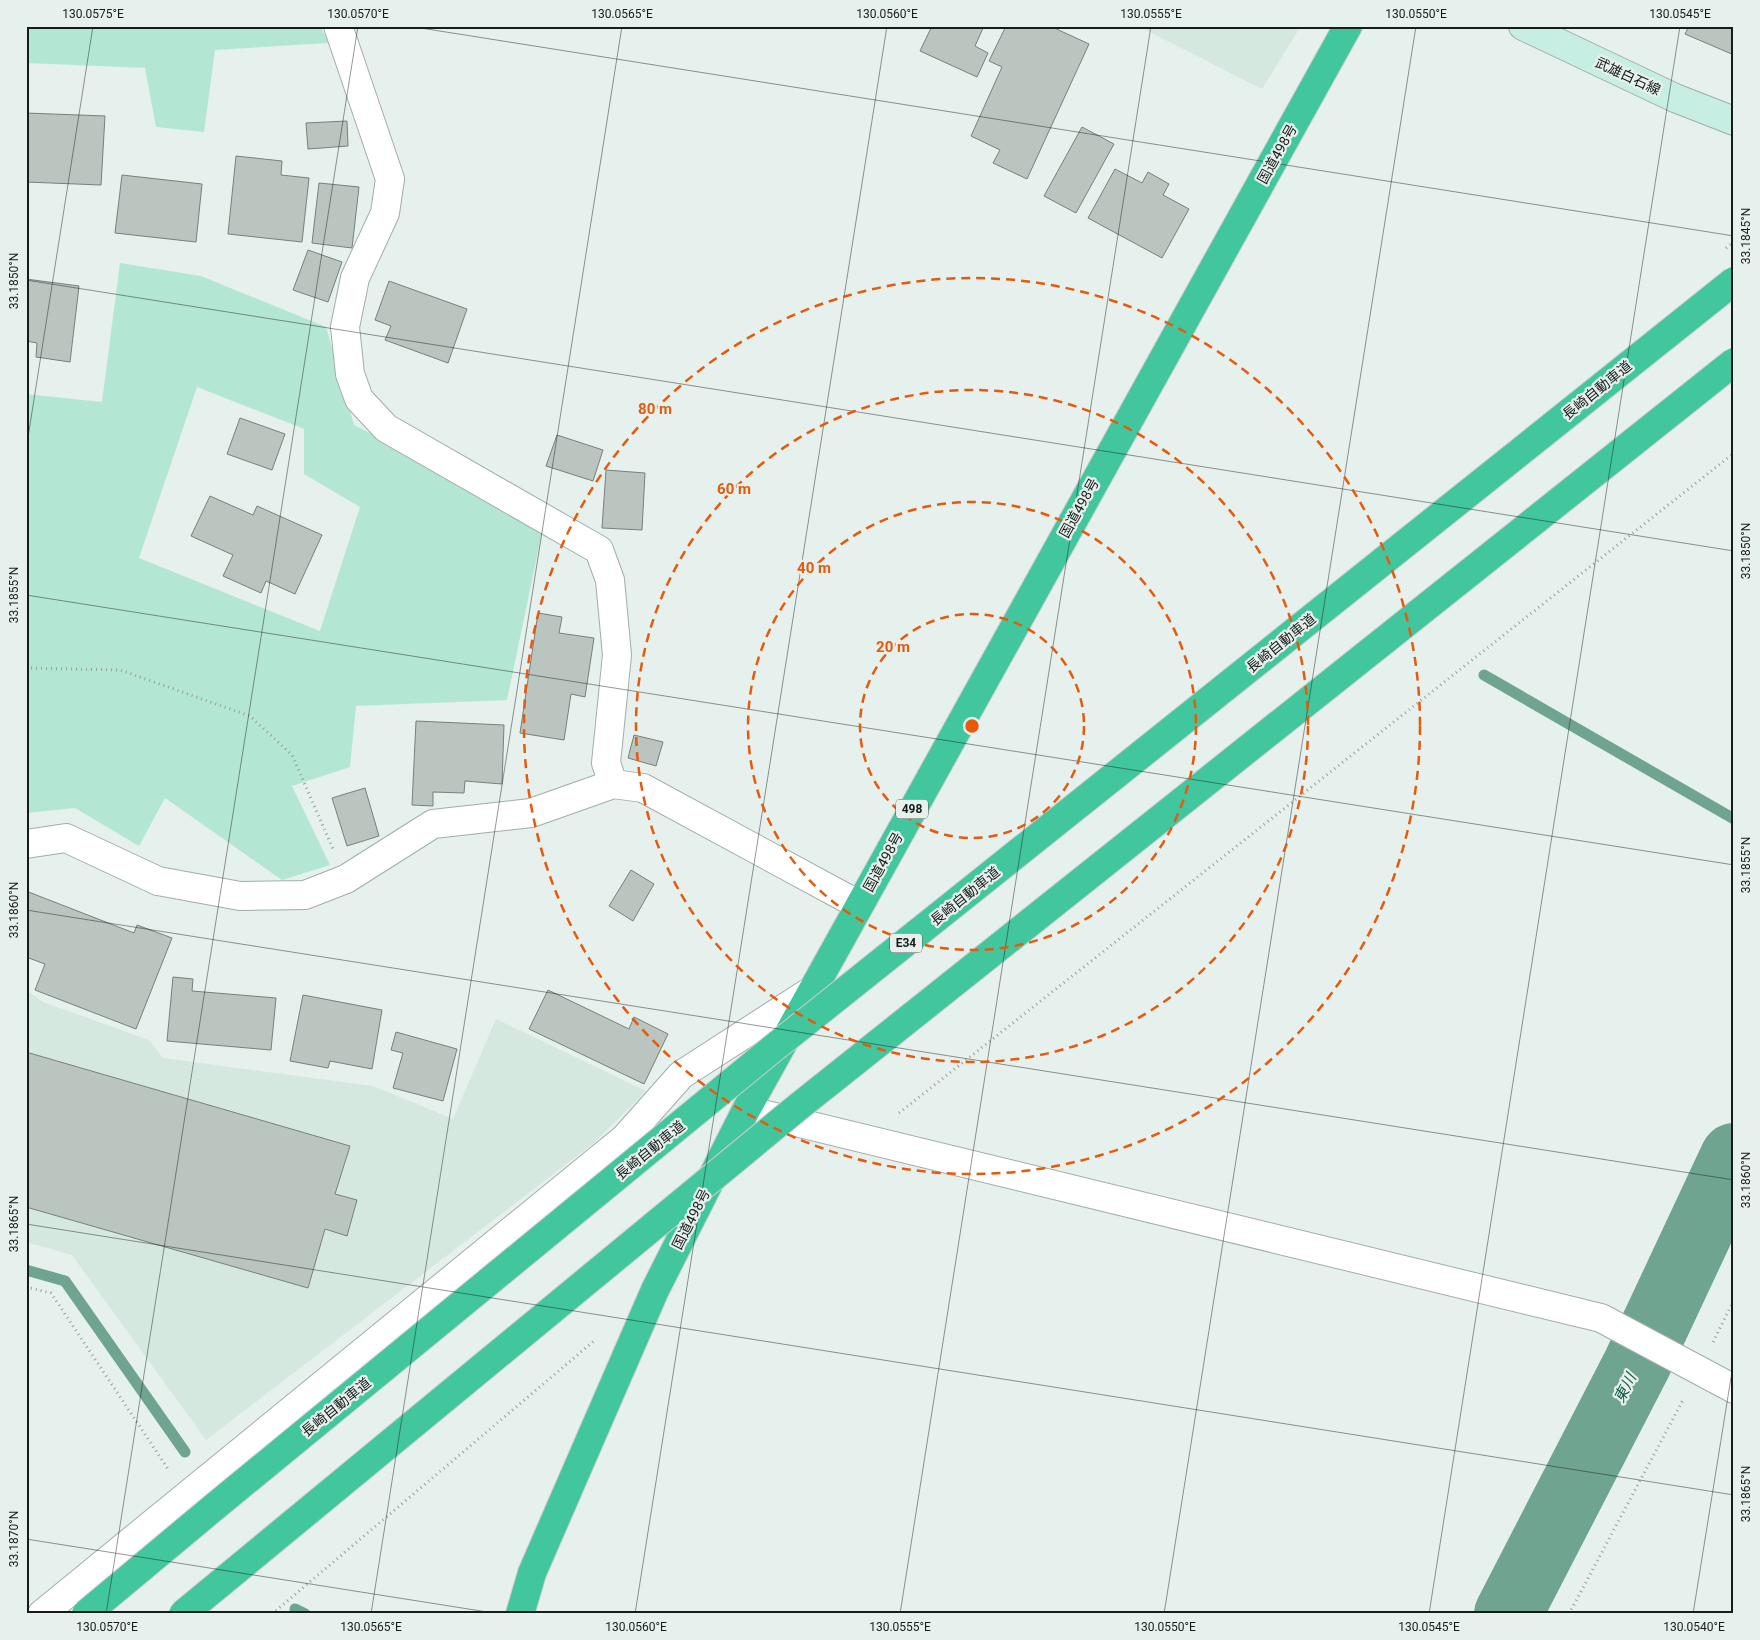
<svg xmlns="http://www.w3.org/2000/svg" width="1760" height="1640" font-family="Roboto,'Noto Sans JP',sans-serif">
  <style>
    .built { fill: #d5e8e0 }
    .green { fill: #b4e7d3; fill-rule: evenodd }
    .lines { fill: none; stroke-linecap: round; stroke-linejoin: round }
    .stream { stroke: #6ea490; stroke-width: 11 }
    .river { stroke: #6ea490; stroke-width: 68 }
    .building { fill: #bac5c0; stroke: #77807c }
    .street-casing { stroke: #a3ada9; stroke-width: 30 }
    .secondary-casing { stroke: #a3ada9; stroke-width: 30 }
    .highway-casing { stroke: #cccdcc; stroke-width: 30 }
    .path { stroke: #99a09d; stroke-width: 3; stroke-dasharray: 1 4; stroke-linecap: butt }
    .street { stroke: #fff; stroke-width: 28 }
    .secondary { stroke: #c6eee2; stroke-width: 28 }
    .highway { stroke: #41c69e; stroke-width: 28 }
    .highway-bridge-casing { stroke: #cccdcc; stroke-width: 30; stroke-linecap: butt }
    .highway-bridge { stroke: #41c69e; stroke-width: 28 }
    .ticks { fill: none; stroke: #171b19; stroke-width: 1; stroke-opacity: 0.45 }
    .ring { fill: none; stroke: #e8590c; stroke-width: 2.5; stroke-dasharray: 9 6 }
    .labels { text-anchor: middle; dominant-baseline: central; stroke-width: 4.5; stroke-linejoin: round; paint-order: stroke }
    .shield { fill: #e6f0ec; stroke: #555b58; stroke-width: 1 }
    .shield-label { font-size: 12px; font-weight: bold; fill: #171b19 }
    .street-label { font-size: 14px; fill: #171b19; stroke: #e6f0ec }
    .water-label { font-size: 15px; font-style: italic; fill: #0f5743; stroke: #e6f0ec }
    .centre { fill: #e8590c; stroke: #e6f0ec; stroke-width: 2.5 }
    .ring-label { font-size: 15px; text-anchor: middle; font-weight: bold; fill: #e8590c; stroke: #e6f0ec; stroke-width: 4.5; stroke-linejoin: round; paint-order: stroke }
    .neatline { fill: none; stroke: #171b19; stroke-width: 2 }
    .ticks-label { font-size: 12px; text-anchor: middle; fill: #171b19 }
  </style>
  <rect width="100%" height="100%" fill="#e6f0ec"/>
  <g class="built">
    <path d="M1138,26H1301L1262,89Z"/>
    <path d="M26,990L43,1002L149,1040L163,1058L373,1086L453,1119L496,1019L646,1091L594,1143L206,1440L72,1255L26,1242Z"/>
  </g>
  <g class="green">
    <path d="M26,26H320L329,43L215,50L204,132L156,127L145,68L26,63Z"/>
    <path d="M120,263L201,276L326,327L354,425L438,467L542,532L507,700L356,706L350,767L292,786L330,865L282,880L165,798L139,846L75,808L26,813V394L102,402ZM197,387L304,429V474L360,507L320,631L139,558Z"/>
  </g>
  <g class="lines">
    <g class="stream">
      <path d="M1484,675L1734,819"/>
      <path d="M26,1270L65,1281L185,1452"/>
      <path d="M295,1609L305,1614"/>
    </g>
    <path class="river" d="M1508,1614L1637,1364L1734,1157"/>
  </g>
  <g class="building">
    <path d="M932,26H984L975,46L988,53L977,77L920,51Z"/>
    <path d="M1006,26H1050L1089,44L1027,179L993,163L1000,150L971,136L1002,67L989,61Z"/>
    <path d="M1689,26H1734V55L1685,34Z"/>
    <path d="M26,113L105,116L101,185L26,182Z"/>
    <path d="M347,121L348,146L308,149L306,123Z"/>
    <path d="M1082,127L1114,144L1076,213L1044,196Z"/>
    <path d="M236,156L282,161L281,175L309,178L302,242L228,234Z"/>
    <path d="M1115,169L1142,183L1148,172L1169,184L1163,195L1189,209L1162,258L1088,218Z"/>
    <path d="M122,175L202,184L196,242L115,233Z"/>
    <path d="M319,183L359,187L352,248L312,243Z"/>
    <path d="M308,250L342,262L328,302L293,290Z"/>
    <path d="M26,279L79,286L70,362L36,357L37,343L26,341Z"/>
    <path d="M389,281L467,309L448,363L385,340L391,326L375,320Z"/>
    <path d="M240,418L285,434L272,470L227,454Z"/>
    <path d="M557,435L603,450L593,481L546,466Z"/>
    <path d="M606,470L645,473L642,530L602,528Z"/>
    <path d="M210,496L253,515L257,506L322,535L295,594L266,581L261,593L223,576L233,555L191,536Z"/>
    <path d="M538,613L562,617L559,633L594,638L585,697L571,694L564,740L520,733Z"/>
    <path d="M416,721L504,725L502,784L465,781L464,793L433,792V806L412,805Z"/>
    <path d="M634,735L663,742L656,766L628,758Z"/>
    <path d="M365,788L379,836L347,846L332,798Z"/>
    <path d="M631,870L654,884L633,921L609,906Z"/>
    <path d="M26,891L134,933L137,925L172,938L136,1029L35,990L45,964L26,957Z"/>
    <path d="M173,977L193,979L192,991L276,998L271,1050L167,1041Z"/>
    <path d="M548,990L629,1029L634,1017L668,1034L644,1084L529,1029Z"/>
    <path d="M303,995L382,1010L372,1069L330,1061L328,1068L290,1061Z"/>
    <path d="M396,1032L457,1049L443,1101L393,1088L403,1053L391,1050Z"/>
    <path d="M26,1052L350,1146L335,1194L357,1200L347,1236L325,1229L308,1288L26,1207Z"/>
  </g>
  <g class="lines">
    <defs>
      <g id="street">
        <path d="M338,26L390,179L385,213L355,278L345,327L350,374L359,399L386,428L599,550L610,580L617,655L606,763L613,784L643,788L859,905"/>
        <path d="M26,844L66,838L158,881L240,896L305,895L346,879L433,824L531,813L613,784"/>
        <path d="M746,1110L1601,1318L1734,1389"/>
        <path d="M42,1614L625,1138L681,1075L811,991"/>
      </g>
      <path id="secondary" d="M1523,26L1675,98L1734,121"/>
      <path id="highway" d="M520,1614L532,1573L655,1290L746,1110L1348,26"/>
    </defs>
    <use href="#street" class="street-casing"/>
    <use href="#secondary" class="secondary-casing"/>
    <use href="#highway" class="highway-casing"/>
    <g class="path">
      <path d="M1726,248L1734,242"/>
      <path d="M26,668L120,670L250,716L292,755L333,849"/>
      <path d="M899,1113L1734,453"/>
      <path d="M26,1287L51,1293L168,1469"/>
      <path d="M1713,1342L1734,1300"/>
      <path d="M272,1614L594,1341"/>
      <path d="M1569,1614L1683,1400"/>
    </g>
    <use href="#street" class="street"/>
    <use href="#secondary" class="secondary"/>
    <use href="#highway" class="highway"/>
    <defs>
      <g id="highway-bridge">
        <path d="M86,1614L213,1508L766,1054L1734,281"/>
        <path d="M183,1614L798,1107L1734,362"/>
      </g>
    </defs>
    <use href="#highway-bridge" class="highway-bridge-casing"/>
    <use href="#highway-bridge" class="highway-bridge"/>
  </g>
  <path class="ticks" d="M408,26L1734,236M26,280L1734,551M26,450L93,26M26,595L1734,865M26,910L1734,1180M26,1224L1734,1495M26,1539L500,1614M106,1614L358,26M371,1614L622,26M635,1614L887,26M900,1614L1151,26M1164,1614L1416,26M1429,1614L1680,26M1693,1614L1734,1359"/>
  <g class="ring">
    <circle cx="972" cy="726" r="112"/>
    <circle cx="972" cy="726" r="224"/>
    <circle cx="972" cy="726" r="336"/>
    <circle cx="972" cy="726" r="448"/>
  </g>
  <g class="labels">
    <g class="shield">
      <rect x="896" y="799.5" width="32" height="19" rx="4"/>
      <rect x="890" y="933.5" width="32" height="19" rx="4"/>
    </g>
    <g class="shield-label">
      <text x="912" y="809">498</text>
      <text x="906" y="943">E34</text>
    </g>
    <g class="street-label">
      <text transform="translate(1628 76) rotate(25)">武雄白石線</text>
      <text transform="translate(1277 154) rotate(-61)">国道498号</text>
      <text transform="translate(1597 390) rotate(-39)">長崎自動車道</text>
      <text transform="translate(1079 508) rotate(-61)">国道498号</text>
      <text transform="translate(1281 643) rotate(-39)">長崎自動車道</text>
      <text transform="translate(883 862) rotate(-61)">国道498号</text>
      <text transform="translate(965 896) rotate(-39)">長崎自動車道</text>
      <text transform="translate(650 1150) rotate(-39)">長崎自動車道</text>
      <text transform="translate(691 1219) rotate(-63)">国道498号</text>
      <text transform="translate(336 1407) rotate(-39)">長崎自動車道</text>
    </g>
    <g class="water-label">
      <text transform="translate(1625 1388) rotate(-63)">東川</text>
    </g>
  </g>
  <circle cx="972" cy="726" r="8" class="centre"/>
  <g class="ring-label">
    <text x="655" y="414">80 m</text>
    <text x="734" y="494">60 m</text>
    <text x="814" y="573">40 m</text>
    <text x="893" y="652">20 m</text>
  </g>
  <rect width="1760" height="1640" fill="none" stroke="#e6f0ec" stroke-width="55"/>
  <rect x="28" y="28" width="1704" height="1584" class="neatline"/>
  <g class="ticks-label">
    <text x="93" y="18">130.0575°E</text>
    <text x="358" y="18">130.0570°E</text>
    <text x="622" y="18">130.0565°E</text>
    <text x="887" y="18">130.0560°E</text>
    <text x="1151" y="18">130.0555°E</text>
    <text x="1416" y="18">130.0550°E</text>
    <text x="1680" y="18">130.0545°E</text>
    <text transform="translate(1746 236) rotate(-90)" y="4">33.1845°N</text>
    <text transform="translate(14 281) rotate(-90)" y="4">33.1850°N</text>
    <text transform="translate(1746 551) rotate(-90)" y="4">33.1850°N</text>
    <text transform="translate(14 595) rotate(-90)" y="4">33.1855°N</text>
    <text transform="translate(1746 865) rotate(-90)" y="4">33.1855°N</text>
    <text transform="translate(14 910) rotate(-90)" y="4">33.1860°N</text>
    <text transform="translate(1746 1180) rotate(-90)" y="4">33.1860°N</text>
    <text transform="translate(14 1224) rotate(-90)" y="4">33.1865°N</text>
    <text transform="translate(1746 1494) rotate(-90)" y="4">33.1865°N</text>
    <text transform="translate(14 1539) rotate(-90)" y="4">33.1870°N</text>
    <text x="107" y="1631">130.0570°E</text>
    <text x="371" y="1631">130.0565°E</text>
    <text x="636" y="1631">130.0560°E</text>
    <text x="900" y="1631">130.0555°E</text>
    <text x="1165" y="1631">130.0550°E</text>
    <text x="1429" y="1631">130.0545°E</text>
    <text x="1694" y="1631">130.0540°E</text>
  </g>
</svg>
